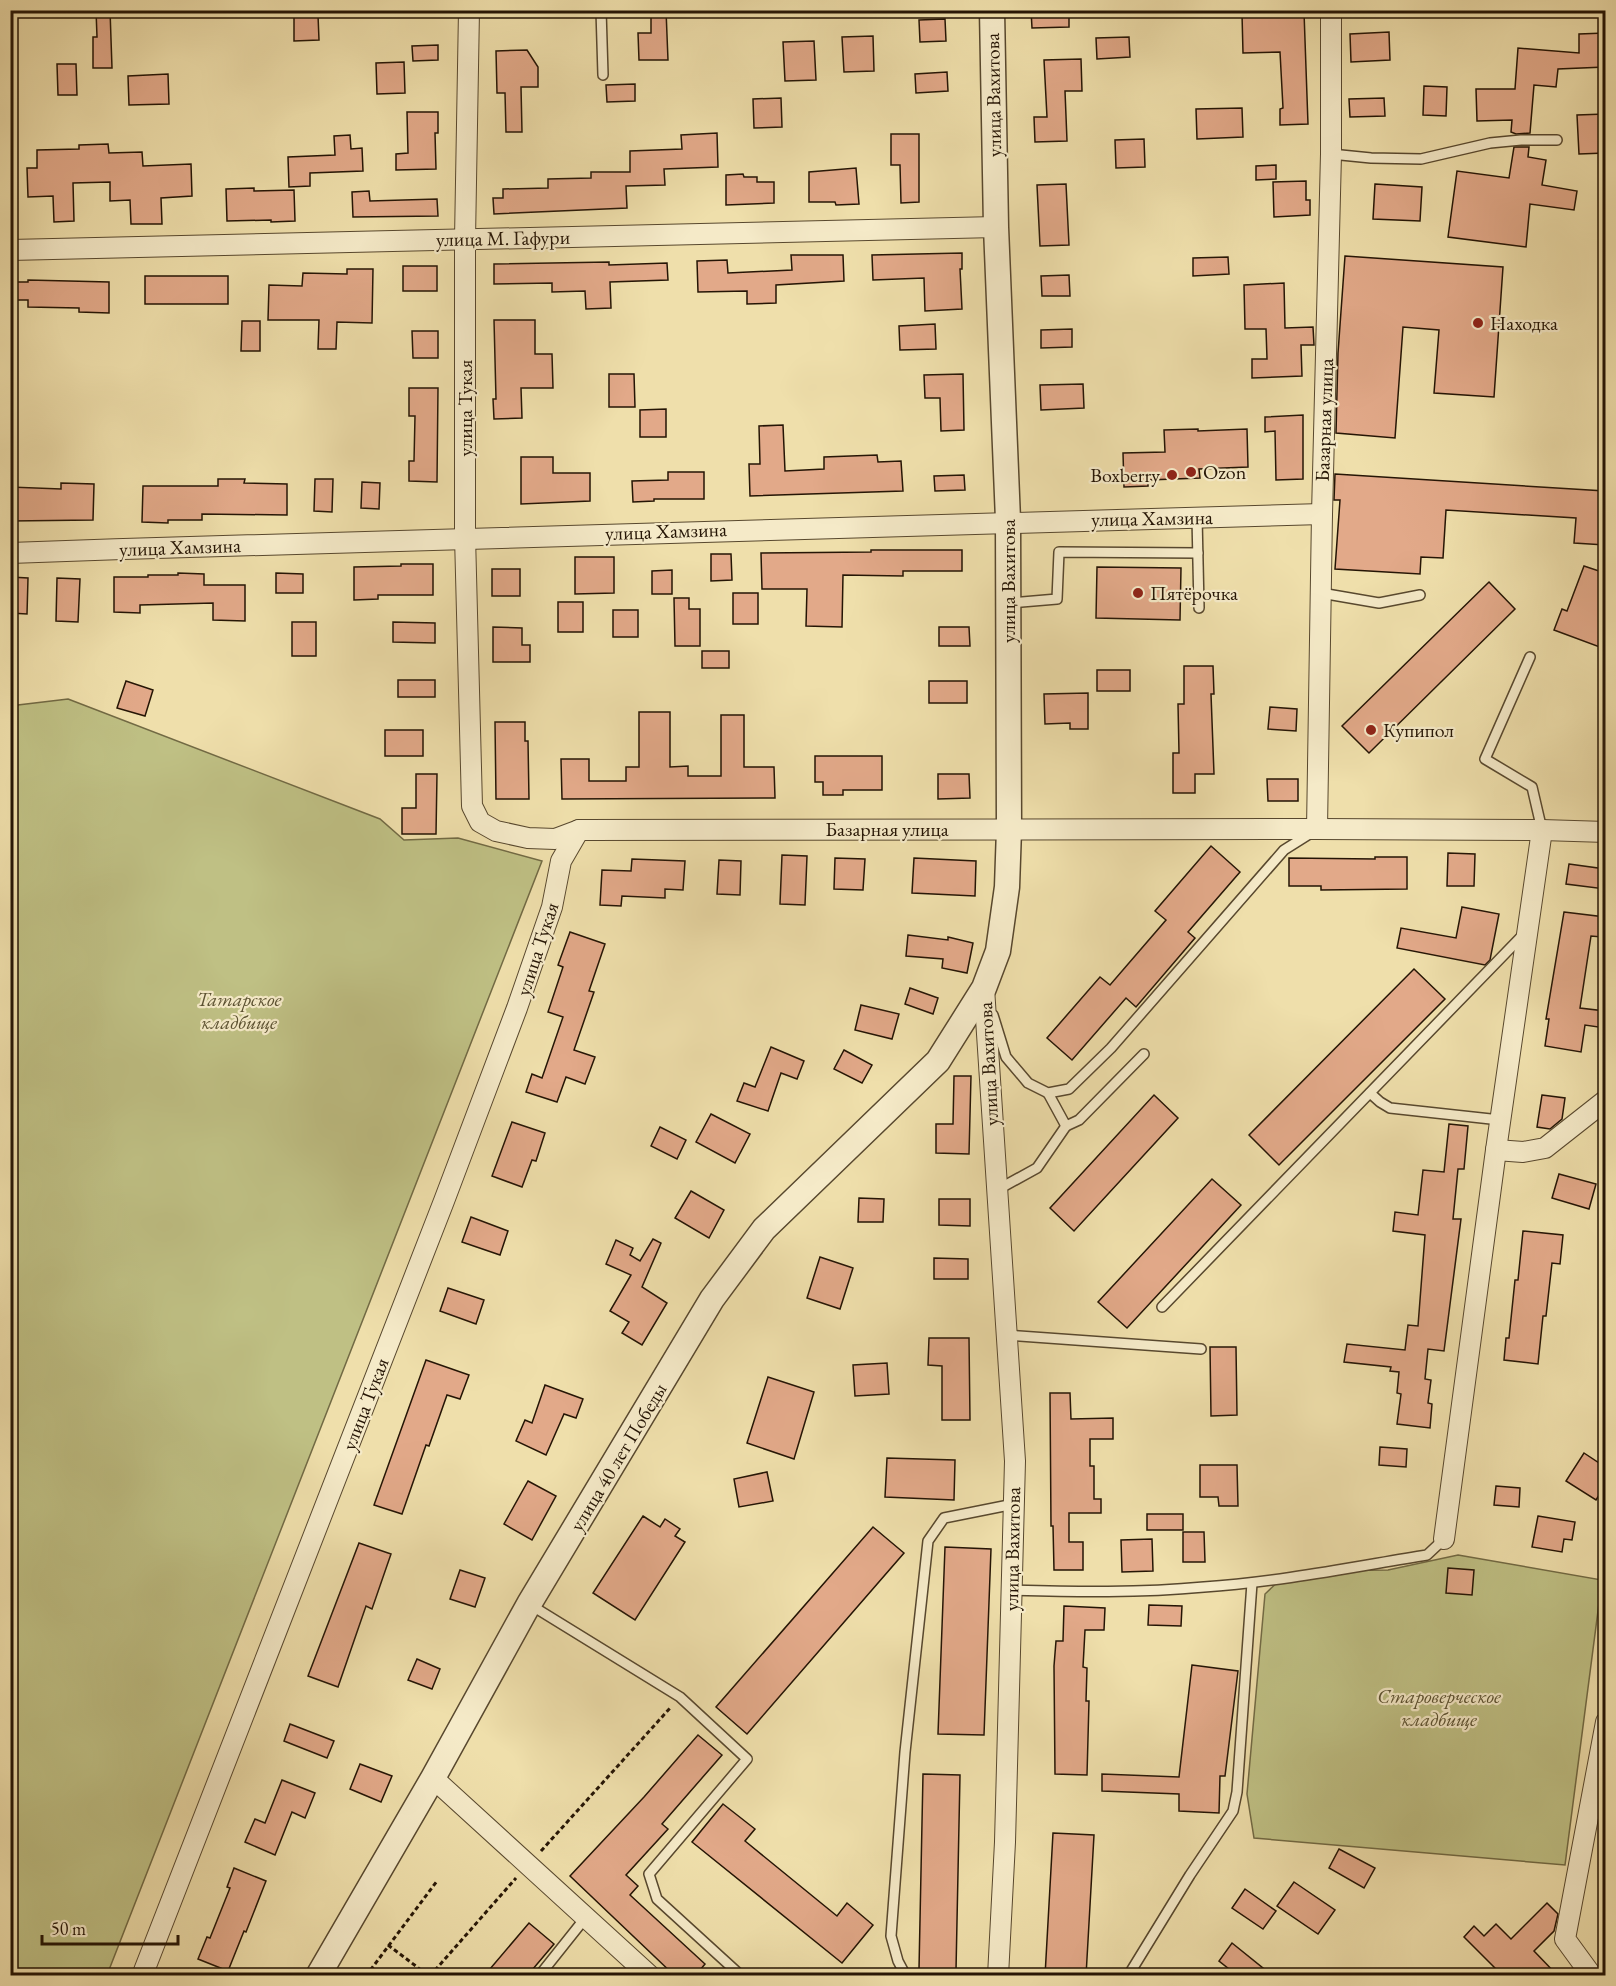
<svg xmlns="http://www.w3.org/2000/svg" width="1616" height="1986" font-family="'EB Garamond',serif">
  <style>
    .green { fill: #bfc084; stroke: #726a44; stroke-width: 1.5 }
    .building { fill: #e2a989; stroke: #251505; stroke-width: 1.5 }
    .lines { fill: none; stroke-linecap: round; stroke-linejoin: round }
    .service-casing { stroke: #58482e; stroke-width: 12 }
    .minor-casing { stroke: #58482e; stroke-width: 22 }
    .tertiary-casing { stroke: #58482e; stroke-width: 27 }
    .path { stroke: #251505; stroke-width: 3; stroke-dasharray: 4.5 3; stroke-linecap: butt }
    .service { stroke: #f5eac8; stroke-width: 9 }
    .minor { stroke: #f5eac8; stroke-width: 20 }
    .tertiary { stroke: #f5eac8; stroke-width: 24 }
    .poi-dot { fill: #8f2418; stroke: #f5eac8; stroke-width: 2 }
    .labels { text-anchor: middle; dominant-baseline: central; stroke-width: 4.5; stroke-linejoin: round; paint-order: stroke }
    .street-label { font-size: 20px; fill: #251505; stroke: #f5eac8 }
    .poi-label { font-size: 20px; fill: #251505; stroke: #f5eac8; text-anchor: start }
    .park-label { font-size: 20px; font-style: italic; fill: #5b5131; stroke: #f5eac8 }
  </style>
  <rect width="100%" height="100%" fill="#efdfab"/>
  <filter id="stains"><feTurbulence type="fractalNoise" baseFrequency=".00333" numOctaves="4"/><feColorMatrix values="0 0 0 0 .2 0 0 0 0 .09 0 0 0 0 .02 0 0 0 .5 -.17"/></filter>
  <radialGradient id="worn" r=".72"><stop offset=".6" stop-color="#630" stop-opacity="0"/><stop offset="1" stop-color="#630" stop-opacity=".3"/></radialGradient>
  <g class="green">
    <path d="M68,699L380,819L404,840L458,838L542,861L107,1975L11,1976L10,722L18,705Z"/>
    <path d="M1458,1555L1602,1580L1565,1865L1254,1838L1247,1794L1265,1594L1283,1577L1307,1571L1388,1570Z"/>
  </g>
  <g class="building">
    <path d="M96,10H110L112,68H93V37H97Z"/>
    <path d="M651,10H666L668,60H639L638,33H651Z"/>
    <path d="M1031,10H1069V27L1032,28Z"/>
    <path d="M1304,12L1308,124L1280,125V109L1283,108L1280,52L1243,53L1242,14Z"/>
    <path d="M318,15L319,40L294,41V16Z"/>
    <path d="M945,19L946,41L920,42L919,20Z"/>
    <path d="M1389,32L1390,60L1351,62L1350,34Z"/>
    <path d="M1605,33V67L1558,69L1556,87L1534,85L1530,133L1516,134L1511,132L1512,120L1477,121L1476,89H1515L1518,48L1579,53V34Z"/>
    <path d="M873,36L874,71L844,72L842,37Z"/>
    <path d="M1129,37L1130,57L1097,59L1096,38Z"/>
    <path d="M814,41L816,80L785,81L783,42Z"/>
    <path d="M438,45V60L413,61L412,46Z"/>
    <path d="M527,50L538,67V87H521L522,132H506L505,93H497L496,51Z"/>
    <path d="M1081,59L1082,91H1065L1067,141L1035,142L1034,117H1047L1044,60Z"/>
    <path d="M404,62L405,93L377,94L376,63Z"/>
    <path d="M57,64H76L77,95H58Z"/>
    <path d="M947,72L948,91L916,93L915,74Z"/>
    <path d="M168,74L169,104L129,105L128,76Z"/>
    <path d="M635,84V101L607,102L606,85Z"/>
    <path d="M1424,86L1447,87L1446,116L1423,115Z"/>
    <path d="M781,98L782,127L754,128L753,99Z"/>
    <path d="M1384,98L1385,116L1350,117L1349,99Z"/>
    <path d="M1242,108L1243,137L1197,139L1196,109Z"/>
    <path d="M407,112H438V133H435L436,169L396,170V154L408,153Z"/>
    <path d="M1605,114V153L1579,154L1577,115Z"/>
    <path d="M717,133L718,167L664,169L665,185L626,186L627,208L494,214L493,198H503V189L548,188V179L591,178V172H630V151L682,149L681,135Z"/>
    <path d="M891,134H919V202L901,203L900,165H891Z"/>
    <path d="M350,135L351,149L362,148L363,171L310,173V186L289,187L288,157L335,155L334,136Z"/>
    <path d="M1144,139L1145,167L1116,168L1115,140Z"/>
    <path d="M108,144L109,153L142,152L143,166L191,164L192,196L161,198L162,224H131L130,200L110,201V182L73,183L74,221L54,222L53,196L28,197L27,168H37V150L79,149V145Z"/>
    <path d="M1514,147H1529L1528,157L1546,160L1542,185L1577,191L1574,210L1530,204L1526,247L1448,237L1457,171L1509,178Z"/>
    <path d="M1276,165V179L1256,180V166Z"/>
    <path d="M856,168L859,204L836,205L835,202H809V172Z"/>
    <path d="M743,174L744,177H757V182H774V203L726,205V175Z"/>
    <path d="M1306,181V200H1310V215L1274,217L1273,182Z"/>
    <path d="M1066,184L1069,245L1040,246L1037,185Z"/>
    <path d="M1375,184L1422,187L1420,221L1373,219Z"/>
    <path d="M254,188V191L294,190L295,221L271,222V220L227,221L226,189Z"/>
    <path d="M369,191L370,201L437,199L438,216L353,217L352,192Z"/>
    <path d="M962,253V269H960L962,309L925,311L924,278L873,280L872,255Z"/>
    <path d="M791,255H843L844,281L776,285V303L747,304V291L698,292L697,261L727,260L728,273L792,270Z"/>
    <path d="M1345,256L1503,267L1494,397L1434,393L1439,330L1403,327L1395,438L1336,433L1338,353Z"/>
    <path d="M1228,257L1229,274L1193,276V258Z"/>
    <path d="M609,262V265L667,263L668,280L610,282L611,308L586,309L585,291L552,292V283L494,284V264Z"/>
    <rect x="403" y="266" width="34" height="25"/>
    <path d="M347,269H373L372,323L337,322L336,349H318L319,320H268L269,285L302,286L303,273L347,274Z"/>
    <path d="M1069,275L1070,296H1042L1041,276Z"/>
    <rect x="145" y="276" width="83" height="28"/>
    <path d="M28,280L109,282V313L79,312V308L28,307V300H10V282H28Z"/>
    <path d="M1284,283L1285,328L1313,327L1314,345H1301L1302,376L1252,378V359H1267L1266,329H1245L1244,285Z"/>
    <path d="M494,320H535V354H552L553,388H521L522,418L494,419L493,399H496Z"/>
    <path d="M242,321H260V351H241Z"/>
    <path d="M935,324L936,349L900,350L899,326Z"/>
    <path d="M1072,329V347L1041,348V330Z"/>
    <path d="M412,331H438V358H413Z"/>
    <path d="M609,374H634L635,407H609Z"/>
    <path d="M963,374L964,430L941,431L940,398H925L924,375Z"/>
    <path d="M1083,384L1084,408L1041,410L1040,385Z"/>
    <path d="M409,388H438L437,482L409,481V461H414L415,416H409Z"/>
    <path d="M666,409V437H640V410Z"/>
    <path d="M1303,415V479L1276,480L1275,431L1265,432V417Z"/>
    <path d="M783,425L785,471L824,469V457L877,455L878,462L901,461L903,491L750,496L749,464H760L759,426Z"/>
    <path d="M1198,429V431L1247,429L1248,467L1199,469L1200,478L1148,480V486L1124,487L1123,453L1165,452L1164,430Z"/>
    <path d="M521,457H553V473H590V501L521,504Z"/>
    <path d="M668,472H704V499H654V501L633,502L632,481L668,480Z"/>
    <path d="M1335,474L1605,491V545L1574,543L1576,518L1446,510L1443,558L1421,557L1420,574L1335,569L1340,500H1334Z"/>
    <path d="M964,475L965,490L935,491L934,476Z"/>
    <path d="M218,479H245L244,483L287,484V515L202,514V520H168V523L142,522L143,486H218Z"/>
    <path d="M315,479H333L332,512L314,511Z"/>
    <path d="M362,482L380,483L379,509L361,508Z"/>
    <path d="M61,483L94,484L93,520L10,521V487L61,489Z"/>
    <path d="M871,550H962V571H903V576L843,575L842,627L806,626L807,589H762L761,553L871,552Z"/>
    <path d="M711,554H731L732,580L711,581Z"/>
    <path d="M575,557H614V593L575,594Z"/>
    <path d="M401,564H433V595H378V599L354,600V567L401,566Z"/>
    <path d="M1584,566L1605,573V596L1604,601L1605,606V649L1554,630L1562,609L1567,611Z"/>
    <path d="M1097,567L1181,568L1180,620L1096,618Z"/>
    <rect x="492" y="569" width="28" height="27"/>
    <path d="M672,570V594H652V571Z"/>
    <path d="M178,573L204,574V585H245V621L213,620V603L140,605V613L114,612V577H148V575H178Z"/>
    <path d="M276,573L303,574V593H276Z"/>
    <path d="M10,577L28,578L27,614L10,613Z"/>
    <path d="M57,578L80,579L78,622L56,621Z"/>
    <path d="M1489,582L1515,609L1369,753L1342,726Z"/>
    <rect x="733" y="593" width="25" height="31"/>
    <path d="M674,598H689V609H700V646H675Z"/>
    <rect x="558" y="602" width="25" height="30"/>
    <rect x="613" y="610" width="25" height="27"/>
    <rect x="292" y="622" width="24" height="34"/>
    <path d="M393,622L435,623V643L393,642Z"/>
    <path d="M493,627L522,628V645H530V662H493Z"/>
    <path d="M939,627H969L970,646H939Z"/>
    <rect x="702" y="651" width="27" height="17"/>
    <path d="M1184,666H1213L1214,694H1211L1214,774H1195V793H1173V753H1179L1178,704H1184Z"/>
    <rect x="1097" y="670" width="33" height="21"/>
    <rect x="398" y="680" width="37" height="17"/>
    <path d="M126,681L153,690L145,716L117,708Z"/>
    <rect x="929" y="681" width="38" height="22"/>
    <path d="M1088,693V729H1070V723L1045,724L1044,694Z"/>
    <path d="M1270,707L1297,709L1296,731L1268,729Z"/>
    <path d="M639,712H670V767L688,766V776H721V715H744V767H774L775,798L562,799L561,759H589V781H626V767H639Z"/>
    <path d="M495,722H525V741H528L529,799H496Z"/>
    <rect x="385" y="730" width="38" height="26"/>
    <path d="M815,756H882V790H843V795H823V782H815Z"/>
    <path d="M416,774H437L436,834H402V808H416Z"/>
    <path d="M938,774H969L970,798L938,799Z"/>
    <path d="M1267,779H1298V801H1268Z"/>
    <path d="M1211,846L1240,872L1188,932L1195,938L1136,1007L1126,998L1072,1060L1047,1038L1100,977L1110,985L1166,920L1155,911Z"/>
    <path d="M1448,853L1475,854L1474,886H1447Z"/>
    <path d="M782,855L807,856L805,905L780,904Z"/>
    <path d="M1375,857H1407V889L1321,890V886H1289V858L1375,859Z"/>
    <path d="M835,858L865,859L863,890L834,889Z"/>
    <path d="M914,858L976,861L975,896L912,893Z"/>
    <path d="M632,859L685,861L683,890L665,889V898L622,896L621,906L600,905L602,870L631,871Z"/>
    <path d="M719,860L741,861L740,895L717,894Z"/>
    <path d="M1569,864L1605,869V889L1566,884Z"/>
    <path d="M1462,907L1499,914L1490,960L1485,965L1397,948L1401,928L1456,938Z"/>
    <path d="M1564,912L1605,917L1602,937L1591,936L1580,1008L1605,1011V1028L1585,1025L1581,1052L1545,1046L1549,1019H1546Z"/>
    <path d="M570,932L605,944L589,991L594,992L574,1050L595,1057L585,1084L566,1077L557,1102L526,1092L532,1074L542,1078L563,1017L548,1012L563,967L558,965Z"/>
    <path d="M908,935L948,940V937L973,943L967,973L942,968L943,959L906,956Z"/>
    <path d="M1414,969L1445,999L1279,1165L1249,1135Z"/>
    <path d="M910,988L938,998L933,1014L905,1004Z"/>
    <path d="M861,1005L899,1014L892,1039L855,1030Z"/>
    <path d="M771,1047L804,1061L797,1079L781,1073L768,1111L737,1101L744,1083L755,1087Z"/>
    <path d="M844,1050L872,1065L862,1083L834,1069Z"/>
    <path d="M954,1076H971L969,1154L936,1153V1124H953Z"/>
    <path d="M1154,1095L1178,1118L1074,1231L1050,1208Z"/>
    <path d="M1542,1095L1565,1098L1562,1119L1550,1129L1537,1127Z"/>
    <path d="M711,1114L750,1134L735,1163L696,1142Z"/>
    <path d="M512,1122L545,1133L536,1161L532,1160L522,1187L492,1176Z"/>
    <path d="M1449,1124L1468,1126L1464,1169H1458L1453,1219H1461L1444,1351L1428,1349L1425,1379L1431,1380L1428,1403L1432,1404L1430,1428L1397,1424L1401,1394L1397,1393L1399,1372L1390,1371L1391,1367L1344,1362L1347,1344L1405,1350L1408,1325L1418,1326L1425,1235L1393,1231L1395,1212L1418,1215L1423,1170L1444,1172Z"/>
    <path d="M660,1127L686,1140L677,1159L651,1146Z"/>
    <path d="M1559,1174L1596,1184L1589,1209L1552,1198Z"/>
    <path d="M1212,1179L1241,1205L1127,1328L1098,1302Z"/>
    <path d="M691,1191L724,1210L709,1238L675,1218Z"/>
    <path d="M859,1198L884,1199L883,1222H858Z"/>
    <path d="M939,1199H970V1226L939,1225Z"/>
    <path d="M471,1217L508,1231L500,1255L462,1242Z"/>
    <path d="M1523,1231L1563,1235L1560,1264L1552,1263L1546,1316H1543L1538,1364L1504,1360L1506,1338H1509L1515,1280H1518Z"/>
    <path d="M653,1239L661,1243L642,1287L667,1303L642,1345L622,1333L629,1322L610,1311L631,1275L606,1264L616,1240L633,1248L630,1255L640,1261Z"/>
    <path d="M820,1257L853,1268L840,1309L807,1298Z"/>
    <path d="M934,1258L968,1259V1279H934Z"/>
    <path d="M448,1288L484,1300L476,1324L440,1311Z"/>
    <path d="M929,1338H969L970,1420H942V1366L928,1365Z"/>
    <path d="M1210,1347H1236L1237,1415L1211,1416Z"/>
    <path d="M426,1360L469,1375L460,1399L447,1395L429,1446L426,1445L402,1514L374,1505Z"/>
    <path d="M887,1363L889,1394L855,1396L853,1365Z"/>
    <path d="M768,1377L814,1392L794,1459L747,1443Z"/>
    <path d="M545,1385L583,1399L576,1418L564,1414L546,1455L516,1441L525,1420L532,1423Z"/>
    <path d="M1050,1393H1070L1071,1419L1113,1418V1439H1090V1466H1094V1499H1101V1513H1069V1542H1083V1570H1054L1053,1526H1051Z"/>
    <path d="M1380,1447L1407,1449L1406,1467L1379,1465Z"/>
    <path d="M1584,1453L1605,1467V1486L1596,1500L1566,1481Z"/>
    <path d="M887,1458L955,1460L954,1500L885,1497Z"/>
    <path d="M1200,1465H1237L1238,1506H1219L1218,1497H1200Z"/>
    <path d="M767,1472L773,1501L739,1507L734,1479Z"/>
    <path d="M528,1481L556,1496L532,1540L504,1524Z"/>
    <path d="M1496,1486L1520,1488L1519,1507L1494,1505Z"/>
    <rect x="1147" y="1514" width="36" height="16"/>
    <path d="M643,1516L660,1527L665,1519L680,1529L675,1536L685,1542L635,1620L593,1593Z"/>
    <path d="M1538,1516L1575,1522L1572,1540L1564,1539L1562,1552L1532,1547Z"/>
    <path d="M873,1527L904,1553L747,1734L716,1707Z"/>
    <path d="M1183,1532H1204L1205,1562H1183Z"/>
    <path d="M1152,1539L1153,1571L1122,1572L1121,1540Z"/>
    <path d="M359,1543L391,1554L372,1609L366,1606L338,1687L308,1676Z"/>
    <path d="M945,1547L991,1549L984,1735L938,1734Z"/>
    <path d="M1448,1568L1474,1570L1472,1595L1446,1593Z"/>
    <path d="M460,1570L485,1578L475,1607L450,1599Z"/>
    <path d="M1149,1605L1182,1606L1181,1626L1148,1625Z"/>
    <path d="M1064,1606L1105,1608L1104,1630H1085L1083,1667L1087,1668L1086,1701H1089L1087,1775L1055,1774L1054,1666L1056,1641H1063Z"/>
    <path d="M417,1659L440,1669L432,1689L408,1680Z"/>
    <path d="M1192,1665L1238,1671L1225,1776H1220L1219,1813L1179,1811V1794L1102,1791V1774L1179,1777Z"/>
    <path d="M290,1724L334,1741L327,1758L284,1741Z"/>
    <path d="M698,1735L722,1755L662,1824L668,1829L626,1875L638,1886L630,1895L705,1964L695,1976H675L570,1876L644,1797Z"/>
    <path d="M360,1764L392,1776L381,1802L350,1789Z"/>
    <path d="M923,1774L960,1775L956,1970L919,1969Z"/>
    <path d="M282,1780L315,1793L305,1818L292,1812L275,1855L245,1842L255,1819L265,1823Z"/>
    <path d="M723,1804L755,1829L745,1841L837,1916L847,1903L873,1925L842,1963L692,1842Z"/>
    <path d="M1053,1833L1094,1835L1086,1976H1045Z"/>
    <path d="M1339,1849L1375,1868L1364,1888L1329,1868Z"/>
    <path d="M234,1868L266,1881L246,1932L244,1931L228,1971L198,1959L207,1937L210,1938L230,1888L227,1887Z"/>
    <path d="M1294,1882L1335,1910L1318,1934L1277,1906Z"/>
    <path d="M1245,1889L1276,1911L1263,1929L1232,1908Z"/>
    <path d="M1547,1903L1558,1914L1554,1931L1534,1951L1558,1976H1503L1464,1937L1474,1926L1484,1936L1496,1924L1511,1939Z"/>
    <path d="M529,1923L554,1944L527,1976H484Z"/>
    <path d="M1232,1943L1273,1976H1238L1219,1961Z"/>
  </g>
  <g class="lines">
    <defs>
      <g id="service">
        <path d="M601,10L603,75"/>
        <path d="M1331,154L1371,158L1421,159L1490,143L1521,140H1557"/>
        <path d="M1197,517L1199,608"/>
        <path d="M1321,593L1379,603L1420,595"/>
        <path d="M1011,603L1057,599L1059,552L1198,553"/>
        <path d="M1530,657L1485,759L1532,787L1542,830"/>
        <path d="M993,1015L1006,1057L1028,1083L1048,1093L1069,1089L1111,1048L1284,850L1311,833"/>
        <path d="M1048,1093L1066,1126L1079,1120L1144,1054"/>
        <path d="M1370,1093L1380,1102L1390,1108L1500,1120"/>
        <path d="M997,1190L1037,1168L1066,1126"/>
        <path d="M1162,1307L1524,934"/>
        <path d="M1006,1335L1201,1349"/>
        <path d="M1011,1590C1076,1592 1140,1593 1204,1587C1279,1582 1353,1567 1427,1555L1444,1539"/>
        <path d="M529,1604L680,1697L747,1759L649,1874L657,1899L737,1972L734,1976"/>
        <path d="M539,1976L586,1917"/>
        <path d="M906,1976L898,1961L891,1936L905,1752L928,1541L944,1518L1014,1504"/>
        <path d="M1128,1976L1190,1875L1233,1811L1237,1792L1252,1583"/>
      </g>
      <g id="minor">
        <path d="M469,10L465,239V536L472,806L480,822L496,831L528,838L555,839L579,830L1317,829L1542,830L1606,832"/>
        <path d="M10,250L996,227"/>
        <path d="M10,553C447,537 884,523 1322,514"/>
        <path d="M1317,829L1322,514L1331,154V10"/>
        <path d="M984,988L1015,1461L1005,1842L998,1976"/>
        <path d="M1496,1150L1523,1152L1545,1148L1606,1100"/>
        <path d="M1444,1539L1496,1150L1542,830"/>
        <path d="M433,1778L650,1976"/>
        <path d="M142,1976L444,1201L517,1008L552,907L561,861L579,830"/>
        <path d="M1592,1976L1565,1939L1606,1722"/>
      </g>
      <path id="tertiary" d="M318,1976L433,1778L529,1604L712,1299L764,1229L938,1061L984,988L998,951L1007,887L1009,829L1008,520L996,227L992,10"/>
    </defs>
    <use href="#service" class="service-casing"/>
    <use href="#minor" class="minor-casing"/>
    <use href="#tertiary" class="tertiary-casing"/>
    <g class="path">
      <path d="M541,1851L671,1707"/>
      <path d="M388,1945L429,1976"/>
      <path d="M366,1976L437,1881"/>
      <path d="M430,1976L516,1878"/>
    </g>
    <use href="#service" class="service"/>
    <use href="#minor" class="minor"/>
    <use href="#tertiary" class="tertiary"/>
  </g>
  <g class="poi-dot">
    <circle cx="1478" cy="323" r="6"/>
    <circle cx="1191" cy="472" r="6"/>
    <circle cx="1172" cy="475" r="6"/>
    <circle cx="1138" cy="593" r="6"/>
    <circle cx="1371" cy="730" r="6"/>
  </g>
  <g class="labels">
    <g class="street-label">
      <text transform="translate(993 95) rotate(-91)">улица Вахитова</text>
      <text transform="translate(503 238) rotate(-1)">улица М. Гафури</text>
      <text transform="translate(465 408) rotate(-90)">улица Тукая</text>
      <text transform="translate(1324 420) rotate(-88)">Базарная улица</text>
      <text transform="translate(1152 518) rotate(-1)">улица Хамзина</text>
      <text transform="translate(666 531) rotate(-2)">улица Хамзина</text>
      <text transform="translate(180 547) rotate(-2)">улица Хамзина</text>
      <text transform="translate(1008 581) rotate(-90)">улица Вахитова</text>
      <text x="887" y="829">Базарная улица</text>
      <text transform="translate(537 949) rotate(-72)">улица Тукая</text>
      <text transform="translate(988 1064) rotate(-93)">улица Вахитова</text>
      <text transform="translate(365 1404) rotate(-69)">улица Тукая</text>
      <text transform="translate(618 1457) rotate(-59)">улица 40 лет Победы</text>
      <text transform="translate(1012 1549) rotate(-89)">улица Вахитова</text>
    </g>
    <g class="poi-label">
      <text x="1490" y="323">Находка</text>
      <text x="1203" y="472">Ozon</text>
      <text x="1160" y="475" text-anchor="end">Boxberry</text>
      <text x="1150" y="593">Пятёрочка</text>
      <text x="1383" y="730">Купипол</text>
    </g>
    <g class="park-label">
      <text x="239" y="999">Татарское<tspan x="239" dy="23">кладбище</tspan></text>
      <text x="1439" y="1696">Староверческое<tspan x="1439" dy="23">кладбище</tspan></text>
    </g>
  </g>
  <rect width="1616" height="1986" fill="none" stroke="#efdfab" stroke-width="36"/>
  <rect x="12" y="12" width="1592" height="1962" fill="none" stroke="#251505" stroke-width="3"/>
  <rect x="18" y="18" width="1580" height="1950" fill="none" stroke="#251505" stroke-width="1.5"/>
  <path d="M42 1935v9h136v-9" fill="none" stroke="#251505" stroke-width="3"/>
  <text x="51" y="1935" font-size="18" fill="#251505" stroke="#f5eac8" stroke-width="4.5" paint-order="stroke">50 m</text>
  <rect width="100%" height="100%" filter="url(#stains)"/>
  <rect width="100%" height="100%" fill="url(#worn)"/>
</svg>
